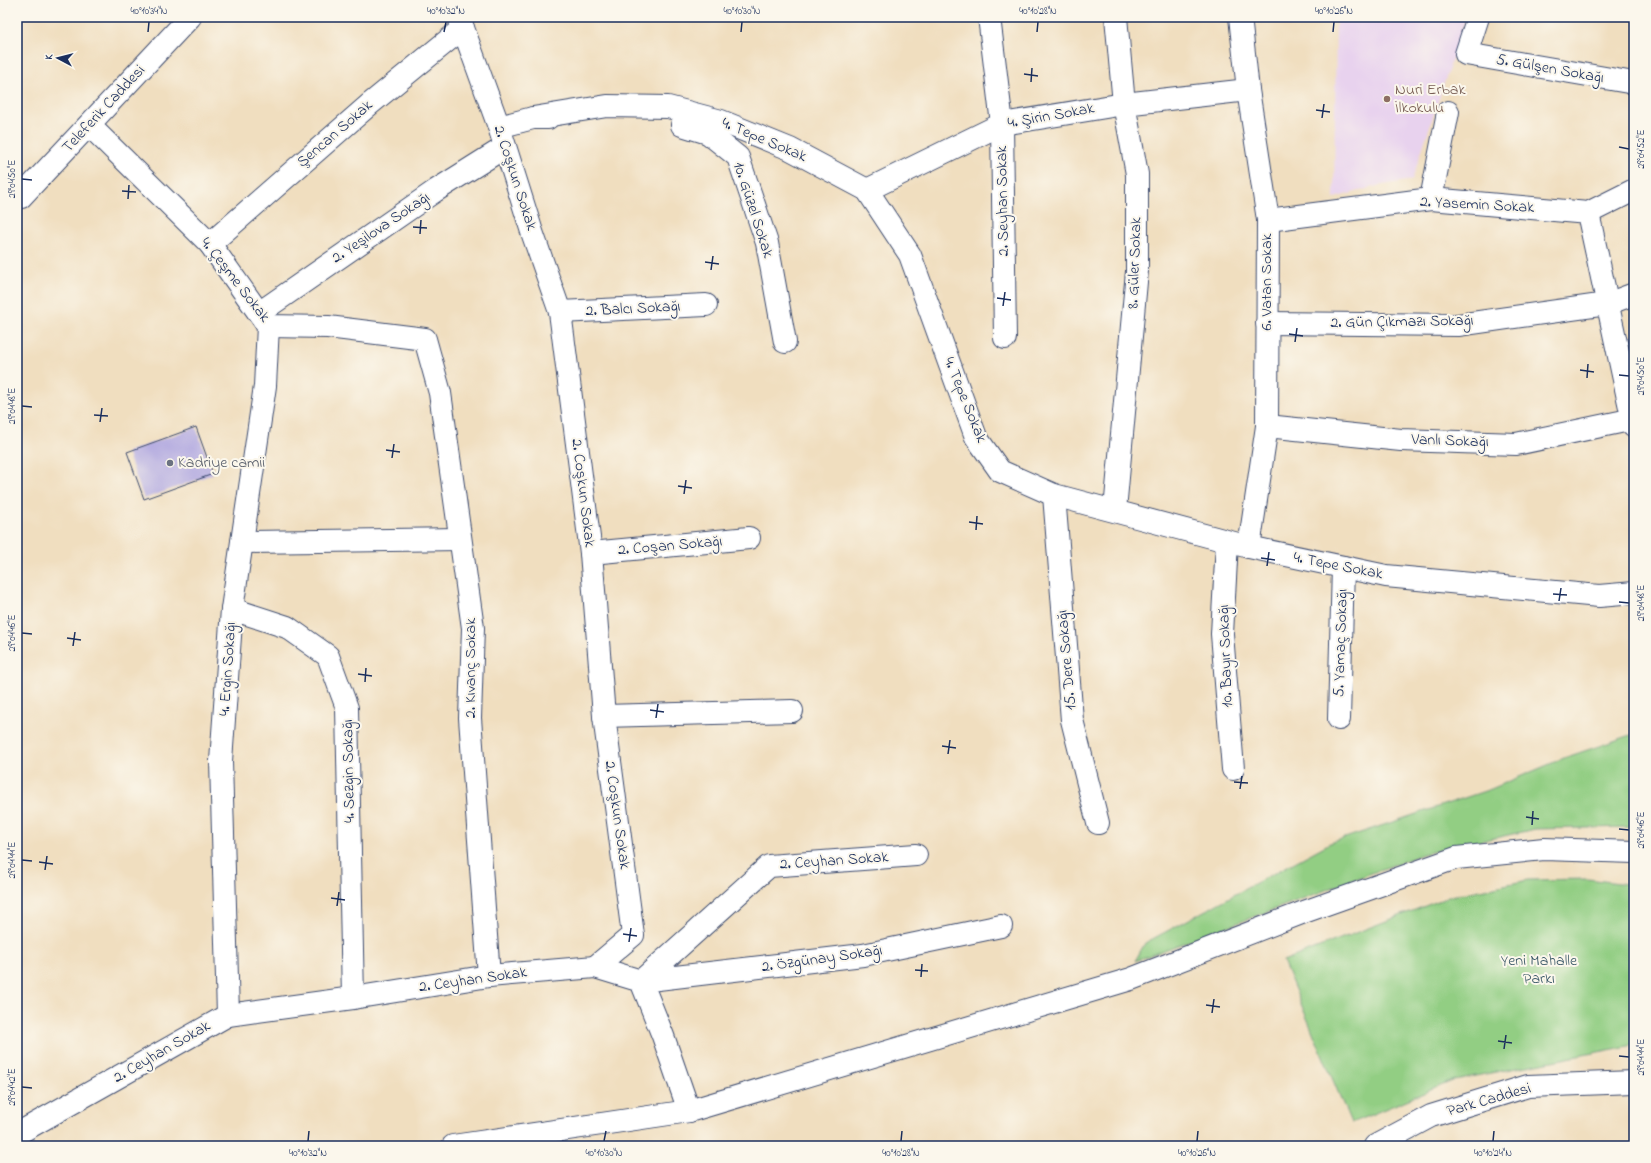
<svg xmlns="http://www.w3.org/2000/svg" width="1651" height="1163" font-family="'Indie Flower',sans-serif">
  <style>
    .built { fill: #e8d2ee }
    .green { fill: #92ce83; stroke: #567e70 }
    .building { fill: #b3aae0 }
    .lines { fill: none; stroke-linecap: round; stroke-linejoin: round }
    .minor-casing { stroke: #3b496d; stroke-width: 24 }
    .major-casing { stroke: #3b496d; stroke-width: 24 }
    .minor { stroke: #fff; stroke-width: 22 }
    .major { stroke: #fff; stroke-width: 22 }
    .ticks { fill: none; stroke: #1b2f5e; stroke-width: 1.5 }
    .education-dot { fill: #8d6e63; stroke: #fbf7ec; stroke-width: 1.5 }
    .worship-dot { fill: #6b7280; stroke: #fbf7ec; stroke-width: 1.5 }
    .labels { text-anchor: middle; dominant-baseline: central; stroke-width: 4; stroke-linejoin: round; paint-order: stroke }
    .street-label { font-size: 16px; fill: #1b2f5e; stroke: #fbf7ec }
    .education-label { font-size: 16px; fill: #785e54; stroke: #fbf7ec; text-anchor: start }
    .worship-label { font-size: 16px; fill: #5b616d; stroke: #fbf7ec; text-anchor: start }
    .park-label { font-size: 16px; fill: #395767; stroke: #fbf7ec }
    .neatline { fill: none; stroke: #1b2f5e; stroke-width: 1.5 }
    .ticks-label { font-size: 10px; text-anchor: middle; fill: #1b2f5e }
  </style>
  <rect width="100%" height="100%" fill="#fbf7ec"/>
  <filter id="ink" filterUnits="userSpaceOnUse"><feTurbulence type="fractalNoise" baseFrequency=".025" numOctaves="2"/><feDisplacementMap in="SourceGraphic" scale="8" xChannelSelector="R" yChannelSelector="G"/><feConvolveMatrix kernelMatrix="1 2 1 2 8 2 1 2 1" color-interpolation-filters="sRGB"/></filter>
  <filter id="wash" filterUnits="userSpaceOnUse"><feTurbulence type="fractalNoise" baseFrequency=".012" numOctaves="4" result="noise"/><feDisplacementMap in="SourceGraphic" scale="16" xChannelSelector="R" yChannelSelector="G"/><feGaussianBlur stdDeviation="0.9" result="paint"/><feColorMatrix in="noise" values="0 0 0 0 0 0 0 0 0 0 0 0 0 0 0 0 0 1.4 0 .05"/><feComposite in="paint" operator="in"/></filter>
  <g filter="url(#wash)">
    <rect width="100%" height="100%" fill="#f0debf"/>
    <path class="built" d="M1336,17H1466L1412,180L1377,186L1334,198Z"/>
    <g class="green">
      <path d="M1634,734V827L1535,829L1423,854L1135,961L1145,943L1330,843L1491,789L1564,758Z"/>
      <path d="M1588,879L1634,885V1045L1455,1080L1351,1123L1283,961L1451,896L1528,880Z"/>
    </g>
    <g id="blocks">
      <path class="building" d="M196,427L213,474L144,499L127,452Z"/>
    </g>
  </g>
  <g filter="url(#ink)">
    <use href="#blocks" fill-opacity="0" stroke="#3b496d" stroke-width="1"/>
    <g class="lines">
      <defs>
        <g id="minor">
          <path d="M459,17L499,127L532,232L560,312L591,553L604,716L633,935L595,967"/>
          <path d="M989,17L1002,124L1005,338"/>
          <path d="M1240,17L1248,90L1268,220L1267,426L1249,547"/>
          <path d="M1478,17L1466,54L1634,83"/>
          <path d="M533,118L607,106L668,107L721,121L790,149L867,190L910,255L976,437L1000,471L1054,495L1249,547L1386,576L1599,596L1634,593"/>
          <path d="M89,125L210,244L268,326L328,327L425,339L440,393L473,628L470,718L489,976"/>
          <path d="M682,125L708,133L738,157L767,243L785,342"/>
          <path d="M499,127L533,118H548"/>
          <path d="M867,190L1002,124L1124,104L1248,90"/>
          <path d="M1431,199L1448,112"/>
          <path d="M1588,213L1634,426"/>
          <path d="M1268,220L1431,199L1588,213L1634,190"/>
          <path d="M210,244L370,104L463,28"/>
          <path d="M560,312L706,305"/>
          <path d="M259,313L435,191L505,147"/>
          <path d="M1267,323L1458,325L1607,304L1634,294"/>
          <path d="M1267,426L1401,440L1516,444L1634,419"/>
          <path d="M1054,495L1072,720L1098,823"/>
          <path d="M1115,510L1137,271V174L1124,104L1116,17"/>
          <path d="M242,542L460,539"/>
          <path d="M1227,542L1222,634L1233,769"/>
          <path d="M591,553L749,538"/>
          <path d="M232,609L287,627L328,656L347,708L353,998"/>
          <path d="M604,716L792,711"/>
          <path d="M1339,719L1343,567"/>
          <path d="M228,1015L221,761L232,609L265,386L268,326"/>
          <path d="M689,1111L663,1036L641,981L863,955L1001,926"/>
          <path d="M17,1134L228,1015L353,998L489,976L595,967L641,981L769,866L916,855"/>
        </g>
        <g id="major">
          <path d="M17,196L21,197L190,17"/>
          <path d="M453,1146L689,1111L1131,979L1304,912L1456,858L1544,849L1634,852"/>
          <path d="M1375,1146L1431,1116L1528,1086L1634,1082"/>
        </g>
      </defs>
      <use href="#minor" class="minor-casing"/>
      <use href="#major" class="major-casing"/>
      <use href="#minor" class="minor"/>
      <use href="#major" class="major"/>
    </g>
  </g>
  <path class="ticks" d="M148,32L149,22M444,32L446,22M741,32L742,22M1037,32L1038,22M1333,32L1334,22M1024,74L1038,76M1031,82L1032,68M1316,110L1330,112M1322,118L1324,104M1619,147L1629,149M22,179L32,180M122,191L136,192M128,199L129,185M413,227L427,228M420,234L421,220M705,262L719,264M711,270L713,256M997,298L1011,300M1003,306L1005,292M1289,334L1303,336M1295,342L1297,328M1580,370L1594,372M1619,375L1629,376M1587,378L1588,364M22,406L32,407M94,415L108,416M100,422L102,408M386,450L400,452M392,458L394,444M678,486L692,488M684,494L686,480M969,522L983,524M976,530L977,516M1261,558L1275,560M1267,566L1269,552M1553,594L1567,595M1559,601L1561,588M1619,602L1629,603M22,633L32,634M67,638L81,640M73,646L75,632M358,674L372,676M365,682L366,668M650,710L664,712M656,718L658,704M942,746L956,748M948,754L950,740M1234,782L1248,783M1240,789L1242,776M1526,817L1539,819M1532,825L1533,811M1619,829L1629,830M22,860L32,861M39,862L53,864M45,870L47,856M331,898L345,900M337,906L339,892M623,934L637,936M629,942L631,928M915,970L928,971M921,977L922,964M1206,1005L1220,1007M1212,1013L1214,999M1498,1041L1512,1043M1504,1049L1506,1035M1619,1056L1629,1057M22,1087L32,1088M308,1141L309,1131M604,1141L606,1131M901,1141L902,1131M1197,1141L1198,1131M1493,1141L1494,1131"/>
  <circle class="education-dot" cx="1387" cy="99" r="4"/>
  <circle class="worship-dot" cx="170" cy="463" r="4"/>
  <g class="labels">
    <g class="street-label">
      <text transform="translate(1550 69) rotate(10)">5. Gülşen Sokağı</text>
      <text transform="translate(104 109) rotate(-47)">Teleferik Caddesi</text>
      <text transform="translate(1051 116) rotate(-10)">4. Şirin Sokak</text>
      <text transform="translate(335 134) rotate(-41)">Şencan Sokak</text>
      <text transform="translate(764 140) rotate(23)">4. Tepe Sokak</text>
      <text transform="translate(515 178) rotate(72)">2. Coşkun Sokak</text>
      <text transform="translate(1003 201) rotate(-91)">2. Seyhan Sokak</text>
      <text transform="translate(1477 205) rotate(3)">2. Yasemin Sokak</text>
      <text transform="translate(753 210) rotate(72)">10. Güzel Sokak</text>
      <text transform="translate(381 228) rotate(-34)">2. Yeşilova Sokağı</text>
      <text transform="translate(1135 263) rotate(-88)">8. Güler Sokak</text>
      <text transform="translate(235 280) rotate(52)">4. Çeşme Sokak</text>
      <text transform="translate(1267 282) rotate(-90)">6. Vatan Sokak</text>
      <text transform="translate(633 309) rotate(-3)">2. Balcı Sokağı</text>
      <text transform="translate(1402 322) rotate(-1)">2. Gün Çıkmazı Sokağı</text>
      <text transform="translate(965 400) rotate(68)">4. Tepe Sokak</text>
      <text transform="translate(1450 441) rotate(2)">Vanlı Sokağı</text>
      <text transform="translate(583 493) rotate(83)">2. Coşkun Sokak</text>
      <text transform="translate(670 546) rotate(-5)">2. Coşan Sokağı</text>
      <text transform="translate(1338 566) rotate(11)">4. Tepe Sokak</text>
      <text transform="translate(1341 643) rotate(-88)">5. Yamaç Sokağı</text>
      <text transform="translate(1226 656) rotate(-92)">10. Bayır Sokağı</text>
      <text transform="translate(1067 660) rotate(-95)">15. Dere Sokağı</text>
      <text transform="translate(471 668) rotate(-90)">2. Kıvanç Sokak</text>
      <text transform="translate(228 669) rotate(-86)">4. Ergin Sokağı</text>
      <text transform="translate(349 771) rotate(-91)">4. Sezgin Sokağı</text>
      <text transform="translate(617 815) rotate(82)">2. Coşkun Sokak</text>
      <text transform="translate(834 861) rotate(-4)">2. Ceyhan Sokak</text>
      <text transform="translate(822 959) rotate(-8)">2. Özgünay Sokağı</text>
      <text transform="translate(473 980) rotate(-8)">2. Ceyhan Sokak</text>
      <text transform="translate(162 1052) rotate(-30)">2. Ceyhan Sokak</text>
      <text transform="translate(1489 1100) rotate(-16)">Park Caddesi</text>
    </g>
    <g class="education-label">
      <text x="1395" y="90">Nuri Erbak<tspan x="1395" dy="18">İlkokulu</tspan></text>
    </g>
    <g class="worship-label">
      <text x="178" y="463">Kadriye camii</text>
    </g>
    <g class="park-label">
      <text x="1539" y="961">Yeni Mahalle<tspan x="1539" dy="18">Parkı</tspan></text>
    </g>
  </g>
  <rect width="1651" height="1163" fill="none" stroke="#fbf7ec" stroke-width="44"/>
  <g transform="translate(58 58) rotate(277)" stroke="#fbf7ec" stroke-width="3" paint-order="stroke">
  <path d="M0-3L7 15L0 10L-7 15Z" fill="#1b2f5e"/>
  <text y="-6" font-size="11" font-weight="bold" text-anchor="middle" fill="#1b2f5e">K</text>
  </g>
  <rect x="22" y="22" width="1607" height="1119" class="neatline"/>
  <g class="ticks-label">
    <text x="149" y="14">40°10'34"N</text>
    <text x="446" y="14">40°10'32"N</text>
    <text x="742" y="14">40°10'30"N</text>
    <text x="1038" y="14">40°10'28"N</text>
    <text x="1334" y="14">40°10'26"N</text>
    <text transform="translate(1640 149) rotate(-90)" y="4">29°04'52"E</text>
    <text transform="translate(11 179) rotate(-90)" y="4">29°04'50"E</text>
    <text transform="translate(1640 376) rotate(-90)" y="4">29°04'50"E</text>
    <text transform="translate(11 406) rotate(-90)" y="4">29°04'48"E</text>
    <text transform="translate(1640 603) rotate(-90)" y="4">29°04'48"E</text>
    <text transform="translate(11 633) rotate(-90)" y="4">29°04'46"E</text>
    <text transform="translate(1640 830) rotate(-90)" y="4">29°04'46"E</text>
    <text transform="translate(11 860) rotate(-90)" y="4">29°04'44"E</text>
    <text transform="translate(1640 1057) rotate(-90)" y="4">29°04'44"E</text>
    <text transform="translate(11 1087) rotate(-90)" y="4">29°04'42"E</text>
    <text x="308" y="1156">40°10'32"N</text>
    <text x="604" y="1156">40°10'30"N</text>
    <text x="901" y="1156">40°10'28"N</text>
    <text x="1197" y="1156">40°10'26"N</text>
    <text x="1493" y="1156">40°10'24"N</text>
  </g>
</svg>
